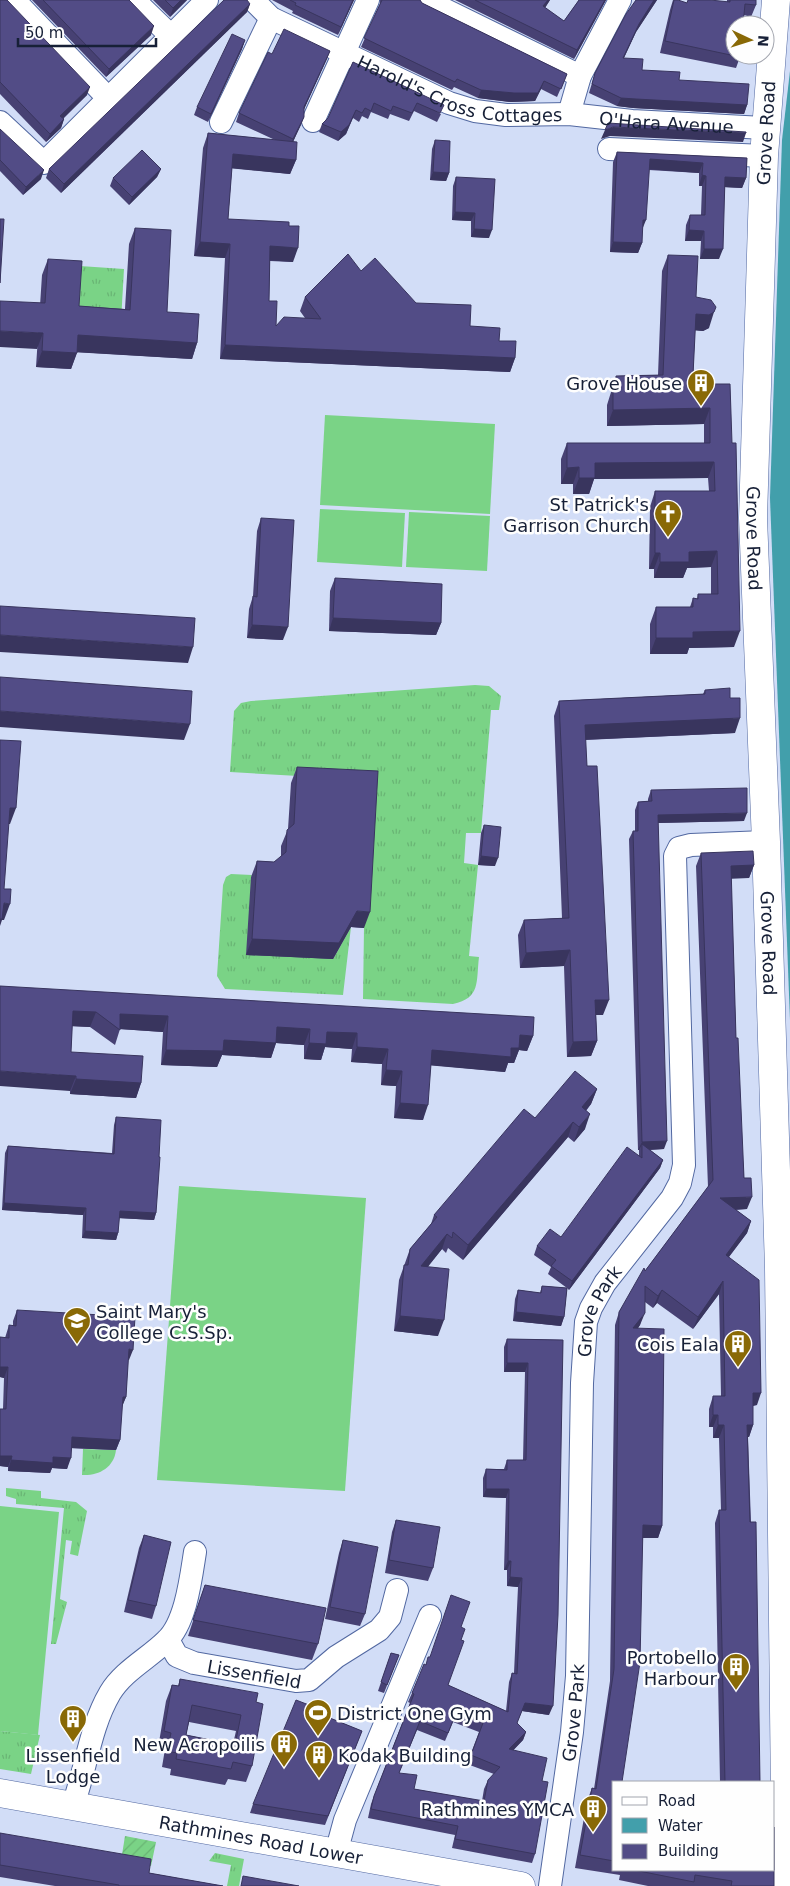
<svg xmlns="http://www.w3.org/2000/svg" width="790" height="1886" font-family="'DejaVu Sans',sans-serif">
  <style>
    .grass { fill: url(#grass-tufts) }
    .garden { fill: url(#garden-furrows) }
    .pitch { fill: #7ad386 }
    .water { fill: #429fab }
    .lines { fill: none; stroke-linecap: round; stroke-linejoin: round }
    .minor-casing { stroke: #5268a1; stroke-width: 24 }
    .major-casing { stroke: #5268a1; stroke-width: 29 }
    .minor { stroke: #fff; stroke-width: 22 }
    .major { stroke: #fff; stroke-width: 28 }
    .wall { fill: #474173; fill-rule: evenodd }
    .shaded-wall { fill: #39355e }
    .building { fill: #524c86; stroke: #39355e; fill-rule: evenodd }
    .labels { text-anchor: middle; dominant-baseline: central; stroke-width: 5; stroke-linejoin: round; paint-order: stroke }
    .street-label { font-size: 18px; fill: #172037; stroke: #fefefe }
    .poi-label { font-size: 18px; fill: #172037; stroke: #fefefe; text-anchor: end }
  </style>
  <defs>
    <pattern id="grass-tufts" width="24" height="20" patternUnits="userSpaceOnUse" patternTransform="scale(1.25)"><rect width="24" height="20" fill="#7ad386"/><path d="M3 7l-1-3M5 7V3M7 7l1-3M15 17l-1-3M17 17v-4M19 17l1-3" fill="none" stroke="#69b574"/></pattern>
    <pattern id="garden-furrows" width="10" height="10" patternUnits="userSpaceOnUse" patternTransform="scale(1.25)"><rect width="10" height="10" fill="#7ad386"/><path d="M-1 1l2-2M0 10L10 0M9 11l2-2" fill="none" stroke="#69b574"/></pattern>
  </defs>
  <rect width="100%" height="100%" fill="#d2ddf7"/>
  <g class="grass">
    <path d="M80,266L124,269L121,321L77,318Z"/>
    <path d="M475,685L489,686L501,696L499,710H491L481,833H466L464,863L478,865L469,956L479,957C476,982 481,998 453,1004L363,999L364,928L316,777L230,772L234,711L241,703L251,701Z"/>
    <path d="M231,874L252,875L251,877L333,959L351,927L343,995L225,989L217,976L223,885L226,877Z"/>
    <path d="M83,1449L116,1450C114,1468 98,1476 82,1475Z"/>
    <path d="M6,1488L41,1491V1498L76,1502L87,1511L78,1556L70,1554L72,1541L66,1540L60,1599L67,1602L56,1644H51L64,1508L16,1504V1499L6,1496Z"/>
    <path d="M0,1731L40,1735L31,1774L0,1769Z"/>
    <path d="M215,1853L244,1859L239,1886H227L231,1865L209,1861Z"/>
  </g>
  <path class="garden" d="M125,1836L156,1842L151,1866L121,1861Z"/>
  <g class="pitch">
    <path d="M325,415L495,424L490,514L320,505Z"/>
    <path d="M320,509L405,513L402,567L317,562Z"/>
    <path d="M409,512L490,516L487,571L406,567Z"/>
    <path d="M179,1186L366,1198L345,1491L157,1480Z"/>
    <path d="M0,1506L59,1512L38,1735L0,1731Z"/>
  </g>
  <path class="water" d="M790,71V1020L770,498L782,140Z"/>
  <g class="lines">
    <defs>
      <g id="minor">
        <path d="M14,0L108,98"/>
        <path d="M134,0L171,36"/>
        <path id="s1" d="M253,0L271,18L449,103L475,111L506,115L569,114L632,121L765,128"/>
        <path d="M425,0L580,76"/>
        <path d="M569,114L580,76L620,0"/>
        <path d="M313,121L368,0"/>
        <path d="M0,122L44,163L207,0"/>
        <path d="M221,122L271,18"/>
        <path d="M609,149L764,156"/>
        <path id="s2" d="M168,1640L177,1656L194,1663L296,1681L309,1680L336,1657L379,1630L390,1617L397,1590"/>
        <path d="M73,1805C86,1769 90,1727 110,1693C123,1671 149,1658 166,1641C186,1623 191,1577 195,1552"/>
        <path d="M336,1853L345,1820L430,1616"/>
        <path id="s3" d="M550,1886L572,1732L577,1676L582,1383L586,1322L591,1308L605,1283L672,1198L680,1183L684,1165L675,856L679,848L691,845L766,842"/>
      </g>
      <g id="major">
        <path id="s4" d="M776,0L764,156L753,518L766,842L779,1269L786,1886"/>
        <path id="s5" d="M0,1793L521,1886"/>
      </g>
    </defs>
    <use href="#minor" class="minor-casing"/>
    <use href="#major" class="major-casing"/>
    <use href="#minor" class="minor"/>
    <use href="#major" class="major"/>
  </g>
  <g class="wall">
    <path d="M0,0L87,95L63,119H64L61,128L46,142L0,94Z"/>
    <path d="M32,0H129L151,35L106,77Z"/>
    <path d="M153,0H187L170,17Z"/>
    <path d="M272,0H354L338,35L292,13L293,11Z"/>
    <path d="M380,0H420L422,3L567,74L557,97L541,89L535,101L511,102L478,98L454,87L452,90L361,47L380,4Z"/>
    <path d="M455,0H550L545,8L564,21L579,0H606L574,59Z"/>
    <path d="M636,0H657L636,32L624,58L642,70L679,80L747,105L744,114L633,108L617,106L589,93L595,73Z"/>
    <path d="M673,0L687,3L711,1L727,2V0H756V5L751,17L744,15L740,57L736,68L660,53L670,10Z"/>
    <path d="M250,4L247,12L61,193L46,178L49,169Z"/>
    <path d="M245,40L242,49L208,122L194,115L197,107Z"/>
    <path d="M330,51L304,109V117L293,142L296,160L290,174L232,168L228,219L289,226L293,262L270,261L269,301L276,326L305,318L300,311L305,297L361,271L416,303L470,326L499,341L515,358L510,372L220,359L225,258L194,256L203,148L208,133L275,140L236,122L239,113L272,54Z"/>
    <path d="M353,62L441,114L437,122L414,111L409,121L390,114L388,119L371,112L368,119L362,116L359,122L353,118L346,134L338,141L319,132L322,124L328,118Z"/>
    <path d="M0,129L41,179L23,195L0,171Z"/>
    <path d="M435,140L449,173L446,181L430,180L432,149Z"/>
    <path d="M617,152L747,158L746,178L742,188L725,187L719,259H700L701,241H685L686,225L690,215H701L702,186H699V173L649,170L642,230V243L638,253L610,252L613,162Z"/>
    <path d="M161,169L157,177L129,205L110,186L113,178Z"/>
    <path d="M456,177L489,238L471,237V221L452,220L453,186Z"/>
    <path d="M135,228L167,312L197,343L192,359L77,352L71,369L36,367L42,275L48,259L79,306L125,309L129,244Z"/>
    <path d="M668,255L696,297L709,328L703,331L695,330L693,375L704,384H730L734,647L689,648L687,654H650V624L656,607H690L693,598L697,599L698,594H711V567L687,568L683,578H654V569H649L650,507L655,491H709L708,478L594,479L589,494H573V484H561V459L567,443H704V424L607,426V405L616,376L658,375L662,271Z"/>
    <path d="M261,518L283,640L247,638L249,609L253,596L257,531Z"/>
    <path d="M335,578L441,623L436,635L329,631L330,591Z"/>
    <path d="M705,690L730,698L735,733L585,740L603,1015H596L597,1041L591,1056L567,1057L564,966L520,968L518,935L524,920L562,918L554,716L559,701L703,694Z"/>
    <path d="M297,767L364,928L351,927L333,959L246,955L251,877L257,861L274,862L281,857V846L288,829L291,783Z"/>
    <path d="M651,790L744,821L658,823L664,1149L650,1150L663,1160L660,1168L569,1290L567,1288L564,1317L561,1326L513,1321L515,1299L518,1290L540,1293L542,1286L567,1288L548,1274L551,1267L534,1255L537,1246L561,1237L639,1156V1150H638L629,839L633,831H635V810L638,802L648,801V799Z"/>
    <path d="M484,825L495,866L478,865L481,833Z"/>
    <path d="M701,853L754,865L749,878H731L736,1038L744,1178L747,1209L736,1210L751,1221L747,1233L729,1257L757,1405L753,1406V1425L749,1437H748L760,1782H720L715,1523L719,1510H721L719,1438H713V1427H709V1409L713,1396H721L719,1294L693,1329L657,1303L653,1308L645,1302L640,1325L638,1328L662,1526L658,1538H643L614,1782V1870H774V1886H648L619,1880L620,1875L575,1868L587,1801L592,1788L594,1789L610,1681L615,1325L619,1312L645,1271L708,1187L696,866Z"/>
    <path d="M0,986L533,1036L527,1051L519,1050L514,1063H508L505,1072L431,1065L423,1120L394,1118L396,1086L381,1085L382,1064L351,1062L352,1049L325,1047L321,1060L304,1059V1045L276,1043L271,1058L222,1055L217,1067L161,1065L163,1032L120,1029L115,1045L90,1027L72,1026L71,1052L141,1083L136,1098L70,1094V1091Z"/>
    <path d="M597,1089L591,1104L586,1111L585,1129L574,1142L568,1137L463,1260L448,1248L446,1253L442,1249L427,1267L438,1336L394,1331L399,1280L410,1249L431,1224L434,1215L535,1118Z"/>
    <path d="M116,1117L156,1213L154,1220L119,1218L118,1233L116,1240L82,1238L83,1215L2,1210L5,1153L8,1146L112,1153L114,1125Z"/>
    <path d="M17,1310L129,1360H128L126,1397L122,1406L120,1440L116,1450L72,1448L67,1469L52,1468L50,1473L8,1471V1467L0,1466V1409H3L4,1378L0,1377V1337L5,1338L9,1325L13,1326V1321Z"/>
    <path d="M507,1339L563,1340L549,1715L522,1711L517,1723L526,1732L523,1740L513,1750L542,1781L535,1854L532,1863L452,1848L455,1835L368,1818L371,1804L374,1796L410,1703L408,1702L412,1693L430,1657L461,1627V1640L448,1685L506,1711L509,1682L512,1673H514L518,1587L507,1586V1570H504L506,1498L483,1497V1478L486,1469H504L507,1460H523L525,1372H504V1347ZM453,1722L479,1732L467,1764L494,1774L488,1780L484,1789L482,1801L414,1789L399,1773L417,1730L445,1741Z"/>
    <path d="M396,1520L433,1568L428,1581L385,1573L392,1532Z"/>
    <path d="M144,1535L156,1606L152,1619L124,1612L139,1548Z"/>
    <path d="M343,1540L365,1614L360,1626L325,1619L339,1553Z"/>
    <path d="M205,1585L318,1644L312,1660L188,1636Z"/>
    <path d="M391,1653L399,1655L384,1693L378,1691Z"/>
    <path d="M180,1679L256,1702L252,1766L246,1782L228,1779L225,1785L170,1775L171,1769L162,1767L165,1749L158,1748L166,1701L172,1685L178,1686ZM189,1722L236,1731L233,1744L186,1735Z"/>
    <path d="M327,1712L325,1716L362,1731L325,1825L250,1813L253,1804Z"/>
    <path d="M0,1833L149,1873L223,1886H55L0,1877Z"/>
  </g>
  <g class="shaded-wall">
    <path d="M181,0H187L170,17L173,8Z"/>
    <path d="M353,0H354L338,35L341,27Z"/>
    <path d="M548,0H550L540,15L543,6Z"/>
    <path d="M605,0H606L574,59L577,50Z"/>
    <path d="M654,0H657L636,32L620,66L623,58L639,24Z"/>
    <path d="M250,4L247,12L61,193L64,184Z"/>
    <path d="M154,26L151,35L106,77L109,69Z"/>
    <path d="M245,40L242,49L208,122L211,114Z"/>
    <path d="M330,51L327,59L301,116L304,107Z"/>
    <path d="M544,81L541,89L535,101L511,102L478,98L481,90Z"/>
    <path d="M90,87L87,95L57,124L60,116Z"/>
    <path d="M621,98L747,105L744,114L633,108L617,106Z"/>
    <path d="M356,110L346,134L338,141L341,132Z"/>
    <path d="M304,117L301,125L290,148L293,139Z"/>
    <path d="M64,119L61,128L46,142L50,134Z"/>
    <path d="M613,127L746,133L743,142L610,136L601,139L605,130Z"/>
    <path d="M233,154L296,160L290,174L228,168Z"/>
    <path d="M650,159L703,163L699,173L646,169Z"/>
    <path d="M161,169L157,177L129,205L132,197Z"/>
    <path d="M44,170L41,179L23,195L26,187Z"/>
    <path d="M433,172L449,173L446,181L430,180Z"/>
    <path d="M702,175L706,176L702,186H699Z"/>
    <path d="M725,177L746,178L742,188L722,187Z"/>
    <path d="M455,212L475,213L471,221L452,220Z"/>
    <path d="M643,220H646L642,230Z"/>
    <path d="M474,229L492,230L489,238L471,237Z"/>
    <path d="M689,230L704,231L701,241H685Z"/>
    <path d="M200,242L230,244L225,258L194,256Z"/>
    <path d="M613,242L642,243L638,253L610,252Z"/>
    <path d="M270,246L298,248L293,262L265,260Z"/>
    <path d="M704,249H723L719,259H700Z"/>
    <path d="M714,312L709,328L703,331L690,330L696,314Z"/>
    <path d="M0,331L43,333L37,349L0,347Z"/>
    <path d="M78,335L197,343L192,359L72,352Z"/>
    <path d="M225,345L515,358L510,372L220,359Z"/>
    <path d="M42,351L77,353L71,369L36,367Z"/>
    <path d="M710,408L704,424L607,426L613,410Z"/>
    <path d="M714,462L708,478L594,479L589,494H573L579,478L595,463Z"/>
    <path d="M579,467L573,484H561L567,468Z"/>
    <path d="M717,551L711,567L687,568L683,578H654L660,562L689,552Z"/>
    <path d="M655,553H660L654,569H649Z"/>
    <path d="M333,618L441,623L436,635L329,631Z"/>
    <path d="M252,625L288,627L283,640L247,638Z"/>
    <path d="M740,631L734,647L689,648L687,654H650L656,638L693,632Z"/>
    <path d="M0,635L193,647L188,663L0,652Z"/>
    <path d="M0,711L190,724L184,740L0,727Z"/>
    <path d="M740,718L735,733L579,740L585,725Z"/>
    <path d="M10,808H16L10,824H4Z"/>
    <path d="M747,813L744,821L655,823L658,815Z"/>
    <path d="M481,856L498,858L495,866L478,865Z"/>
    <path d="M754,865L749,878L726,879L731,866Z"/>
    <path d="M4,903L10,904L4,920H2L0,926V913Z"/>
    <path d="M357,911L370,912L364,928L351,927L333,959L246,955L252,939Z"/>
    <path d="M570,950L564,966L520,968L526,953Z"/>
    <path d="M595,1000H609L603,1015H589Z"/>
    <path d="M73,1011L96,1012L90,1027L68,1026Z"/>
    <path d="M120,1014L168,1016L163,1032L119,1029Z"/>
    <path d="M277,1027L310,1029L304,1045L276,1043L271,1058L222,1055L217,1067L161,1065L166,1050L224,1040Z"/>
    <path d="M327,1032L357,1033L352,1049L325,1047L321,1060L304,1059L309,1043Z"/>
    <path d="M520,1035L533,1036L527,1051L519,1050L514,1063H508L505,1072L426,1065L432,1050L511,1048Z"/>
    <path d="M597,1041L591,1056L567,1057L573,1042Z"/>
    <path d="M357,1047L388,1049L382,1064L351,1062Z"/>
    <path d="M386,1070L402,1071L396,1086L381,1085Z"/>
    <path d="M0,1071L76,1076L70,1091L0,1086Z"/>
    <path d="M76,1079L141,1083L136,1098L70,1094Z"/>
    <path d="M597,1089L591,1104L576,1122L582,1107Z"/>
    <path d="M400,1103L428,1105L423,1120L394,1118Z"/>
    <path d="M590,1114L585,1129L574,1142L579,1127Z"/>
    <path d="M573,1122L568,1137L463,1260L468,1245Z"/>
    <path d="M667,1141L664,1149L642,1150V1144L639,1150H638L642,1142Z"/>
    <path d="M663,1160L660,1168L569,1290L572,1281Z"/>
    <path d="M752,1197L747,1209L716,1210L720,1198Z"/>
    <path d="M4,1203L86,1208L83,1215L2,1210Z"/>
    <path d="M120,1211L156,1213L154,1220L117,1218Z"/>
    <path d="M751,1221L747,1233L721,1267L726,1255Z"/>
    <path d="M85,1231L118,1233L116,1240L82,1238Z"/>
    <path d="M447,1234L442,1249L416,1282L421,1266Z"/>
    <path d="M723,1281L719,1294L693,1329L698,1317Z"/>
    <path d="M662,1290L657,1303L653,1308L658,1296Z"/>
    <path d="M516,1312L564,1317L561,1326L513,1321Z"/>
    <path d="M645,1313L640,1325L629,1341L633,1328Z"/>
    <path d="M400,1316L444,1320L438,1336L394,1331Z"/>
    <path d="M129,1349L133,1350L129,1360H125Z"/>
    <path d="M507,1363H528L525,1372H504Z"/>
    <path d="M0,1367H8L4,1378L0,1377Z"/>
    <path d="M753,1393H761L757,1405L748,1406Z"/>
    <path d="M123,1397H126L122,1407Z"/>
    <path d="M713,1415H718L713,1427H709Z"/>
    <path d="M718,1425H724L719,1438H713Z"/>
    <path d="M747,1425H753L749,1437H743Z"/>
    <path d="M72,1437L120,1440L116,1450L68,1448Z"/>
    <path d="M0,1456H12L8,1467L0,1466Z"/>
    <path d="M53,1457L71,1458L67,1469L52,1468L50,1473L8,1471L11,1460Z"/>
    <path d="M486,1489H509L506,1498L483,1497Z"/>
    <path d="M643,1525L662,1526L658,1538H639Z"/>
    <path d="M508,1561H511L507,1570H504Z"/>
    <path d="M510,1577L522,1578L518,1587L507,1586Z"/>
    <path d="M525,1703L553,1706L549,1715L522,1711L514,1732Z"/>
    <path d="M526,1732L523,1740L506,1758L509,1749Z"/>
  </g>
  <g class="building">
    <path d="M0,0H7L90,87L60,116L64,119L50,134L0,82Z"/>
    <path d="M43,0H129L154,26L109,69Z"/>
    <path d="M165,0H181L173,8Z"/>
    <path d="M224,0H247L250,4L64,184L49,169Z"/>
    <path d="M290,0H353L341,27L295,5L296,3Z"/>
    <path d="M382,0H420L422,3L567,74L561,89L544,81L538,93H514L481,90L457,79L455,82L364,38Z"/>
    <path d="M475,0H548L543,6L564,21L579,0H605L577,50Z"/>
    <path d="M636,0H654L639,24L623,58L643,59L642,70L680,72L679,80L749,84L747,105L636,99L621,98L592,84L595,73L626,14Z"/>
    <path d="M674,0H678L687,3L688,0H710L730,2V0H756V5L745,4L743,25H735V55H741L740,57L665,41Z"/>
    <path d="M284,29L330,51L304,107V117L293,139L239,113L268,52L272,54Z"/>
    <path d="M232,34L245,40L211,114L197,107Z"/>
    <path d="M353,62L444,105L440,113L417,103L412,113L393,106L391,111L374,103L371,111L365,108L362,113L356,110L349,125L341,132L322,124L328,118Z"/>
    <path d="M608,123L746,132V133L613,127L605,130Z"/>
    <path d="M0,129L44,170L26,187L0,160Z"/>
    <path d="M208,133L297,142L296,160L233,154L228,219L289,222V226H299L298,248L270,246L269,301H277L276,326L284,317L321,319L305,297L348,254L361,271L375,258L416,303L471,305L470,326L500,328L499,341H516L515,358L225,345L230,244L200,242Z"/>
    <path d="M435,140L450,141L449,173L433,172Z"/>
    <path d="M142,150L161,169L132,197L113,178Z"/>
    <path d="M617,152L747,158L746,178L725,177L723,249H704V231L689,230L690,215H705L706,176L702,175L703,163L650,159L646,220H643L642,243L613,242Z"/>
    <path d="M456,177L495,179L492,230L474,229L475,213L455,212Z"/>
    <path d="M0,219H4L0,283Z"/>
    <path d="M135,228L171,230L167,312L199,314L197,343L78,335L77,353L42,351L43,333L0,331V301L45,303L48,259L82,261L79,306L130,310Z"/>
    <path d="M668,255L698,256L696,297L711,300L716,307L714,312L709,315L696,314L693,375L704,374V384H730L732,443H736L740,631L693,632V638H656V607H693V598L698,599V594H718L717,551L689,552V562H660V553H655V491H715L714,462L595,463V478H579V467L567,468V443H710V408L613,410V388L617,389L616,376L663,375Z"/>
    <path d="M261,518L294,520L288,627L252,625L253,596L257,597Z"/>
    <path d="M335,578L442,584L441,623L333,618Z"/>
    <path d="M0,606L195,618L193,647L0,635Z"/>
    <path d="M0,677L192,691L190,724L0,711Z"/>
    <path d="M730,688V698H740V718L585,725L587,766H597L609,1000H595L597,1041L573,1042L570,950L526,953L524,920L569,918L559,701L705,694V690Z"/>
    <path d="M0,740L21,741L16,808H10L4,889H11L10,904L4,903L2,919H0Z"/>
    <path d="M297,767L378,771L370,912L357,911L339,943L252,939L257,861L274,862L286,852L287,830L294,824Z"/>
    <path d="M747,788V813L658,815L667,1141L642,1142L633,831H638V802L652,801L651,790Z"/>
    <path d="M484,825L501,827L498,858L481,856Z"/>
    <path d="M753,851L754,865L731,866L736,1038H738L744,1178H751L752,1197L720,1198L751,1221L726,1255L759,1280L761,1393H753V1425H747L750,1522H756L760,1782H725L719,1510H726L724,1425H718V1415H713V1396H725L723,1281L698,1317L662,1290L658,1296L645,1286V1313L633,1328L664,1329L662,1526L643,1525L640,1662L622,1782H614V1861L580,1855L592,1788L596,1789L614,1669L619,1312L644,1268L645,1271L713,1180L701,853Z"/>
    <path d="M0,986L534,1017L533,1036L520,1035L519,1048H511V1057L432,1050L428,1105L400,1103L402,1071L386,1070L388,1049L357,1047V1033L327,1032L326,1044L309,1043L310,1029L277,1027L276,1043L224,1040L223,1051L166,1050L168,1016L120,1014V1030L96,1012L73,1011L71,1052L143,1056L141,1083L76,1079V1076L0,1071Z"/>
    <path d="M575,1071L597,1089L582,1107L590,1114L579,1127L573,1122L468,1245L453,1232L452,1238L447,1234L421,1266L449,1269L444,1320L400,1316L404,1265H408L410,1249L437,1217L434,1215L524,1109L535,1118Z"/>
    <path d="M116,1117L161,1120L159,1157H160L156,1213L120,1211L118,1233L85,1231L86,1208L4,1203L8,1146L114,1154Z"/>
    <path d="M642,1144L663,1160L572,1281L551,1266L556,1260L537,1246L550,1229L561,1237L627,1147L642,1158Z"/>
    <path d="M542,1286L567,1288L564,1317L516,1312L518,1290L541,1293Z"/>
    <path d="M17,1310L135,1317L133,1350L129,1349L126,1397H123L120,1440L72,1437L71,1458L53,1457V1463L11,1460L12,1456H0V1409H6L8,1367H0V1337L9,1338V1325L16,1326Z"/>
    <path d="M507,1339L563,1340L558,1615L553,1706L525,1703L517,1723L526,1732L509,1749L547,1758L542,1781L548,1782L535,1854L455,1839L458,1826L371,1809L374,1796L414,1694L412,1693L424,1664L426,1665L428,1657H430L451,1595L470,1602L461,1627L465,1629L461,1640L464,1641L448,1685L508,1712L512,1673L517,1674L522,1578L510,1577L511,1561H508L509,1489H486V1469L507,1470V1460H526L528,1363H507ZM456,1713L483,1723L471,1755L500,1767L488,1780L484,1801L414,1789L417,1775L399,1773L420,1721L448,1733Z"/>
    <path d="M396,1520L440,1527L433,1568L389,1560Z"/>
    <path d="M144,1535L171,1542L156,1606L128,1600Z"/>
    <path d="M343,1540L378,1547L365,1614L330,1607Z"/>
    <path d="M205,1585L326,1608L318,1644L193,1620Z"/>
    <path d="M391,1653L399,1655L387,1685L381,1682Z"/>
    <path d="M180,1679L258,1693L256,1702L263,1704L252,1766L233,1762L231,1769L176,1759L177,1753L167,1751L171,1733L164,1731L172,1685L179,1686ZM192,1705L241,1715L235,1745L186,1735Z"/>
    <path d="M296,1700L327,1712L325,1716L362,1731L328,1816L253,1804Z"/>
    <path d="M774,1827V1886H731L732,1881L695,1875L694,1882L634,1870H774Z"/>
    <path d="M0,1833L151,1859L149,1873L223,1886H119V1885L0,1865Z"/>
    <path d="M243,1876L299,1886H241Z"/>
  </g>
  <defs>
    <symbol id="building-pin" viewBox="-11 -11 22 30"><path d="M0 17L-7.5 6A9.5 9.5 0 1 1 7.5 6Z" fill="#896906" stroke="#fefefe"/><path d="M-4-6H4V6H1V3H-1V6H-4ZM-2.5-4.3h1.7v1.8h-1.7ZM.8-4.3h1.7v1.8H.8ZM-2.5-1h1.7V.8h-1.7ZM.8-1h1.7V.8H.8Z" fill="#fff"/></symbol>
    <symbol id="church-pin" viewBox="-11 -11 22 30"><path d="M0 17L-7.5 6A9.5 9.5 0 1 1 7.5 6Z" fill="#896906" stroke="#fefefe"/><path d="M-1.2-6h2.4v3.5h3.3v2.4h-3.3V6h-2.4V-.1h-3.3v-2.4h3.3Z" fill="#fff"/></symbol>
    <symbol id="school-pin" viewBox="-11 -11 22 30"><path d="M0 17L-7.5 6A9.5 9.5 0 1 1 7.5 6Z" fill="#896906" stroke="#fefefe"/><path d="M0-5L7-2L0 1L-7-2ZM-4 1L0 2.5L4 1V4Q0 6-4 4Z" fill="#fff"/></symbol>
    <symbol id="stadium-pin" viewBox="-11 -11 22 30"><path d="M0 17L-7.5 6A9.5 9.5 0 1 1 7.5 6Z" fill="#896906" stroke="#fefefe"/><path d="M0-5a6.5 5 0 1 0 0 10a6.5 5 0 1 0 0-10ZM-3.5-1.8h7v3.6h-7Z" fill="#fff"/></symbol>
  </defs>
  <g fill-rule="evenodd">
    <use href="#building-pin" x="685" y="367" width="32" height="43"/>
    <use href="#church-pin" x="652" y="498" width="32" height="43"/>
    <use href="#school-pin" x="61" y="1305" width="32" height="43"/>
    <use href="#building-pin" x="722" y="1328" width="32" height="43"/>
    <use href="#building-pin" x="720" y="1651" width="32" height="43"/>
    <use href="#stadium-pin" x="302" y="1697" width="32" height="43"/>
    <use href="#building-pin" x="57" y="1703" width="32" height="43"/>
    <use href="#building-pin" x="268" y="1728" width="32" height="43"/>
    <use href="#building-pin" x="303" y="1739" width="32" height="43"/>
    <use href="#building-pin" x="577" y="1793" width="32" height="43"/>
  </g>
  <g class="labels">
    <g class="street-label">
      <text stroke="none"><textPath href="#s1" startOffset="230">Harold's Cross Cottages</textPath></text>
      <text stroke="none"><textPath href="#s1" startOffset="442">O'Hara Avenue</textPath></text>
      <text transform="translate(766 133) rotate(-87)">Grove Road</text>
      <text stroke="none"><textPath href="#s4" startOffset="539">Grove Road</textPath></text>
      <text stroke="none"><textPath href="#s4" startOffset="944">Grove Road</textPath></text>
      <text stroke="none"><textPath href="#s3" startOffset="580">Grove Park</textPath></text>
      <text stroke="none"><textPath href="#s2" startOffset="98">Lissenfield</textPath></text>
      <text stroke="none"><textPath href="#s3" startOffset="175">Grove Park</textPath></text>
      <text stroke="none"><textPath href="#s5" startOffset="265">Rathmines Road Lower</textPath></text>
    </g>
    <g class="poi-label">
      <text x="682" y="383">Grove House</text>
      <text x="649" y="504">St Patrick's<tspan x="649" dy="21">Garrison Church</tspan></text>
      <text x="96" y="1311" text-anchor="start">Saint Mary's<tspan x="96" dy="21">College C.S.Sp.</tspan></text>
      <text x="719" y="1344">Cois Eala</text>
      <text x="717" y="1657">Portobello<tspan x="717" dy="21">Harbour</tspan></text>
      <text x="337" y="1713" text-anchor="start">District One Gym</text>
      <text x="265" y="1744">New Acropoilis</text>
      <text x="73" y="1755" text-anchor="middle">Lissenfield<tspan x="73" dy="21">Lodge</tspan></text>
      <text x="338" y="1755" text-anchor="start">Kodak Building</text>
      <text x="574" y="1809">Rathmines YMCA</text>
    </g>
  </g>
  <rect x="612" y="1781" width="162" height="90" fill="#fefefe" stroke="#a2a5ae"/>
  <rect x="622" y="1797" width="25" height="8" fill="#ffffff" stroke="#a2a5ae"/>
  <text x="658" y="1806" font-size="15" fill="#172037">Road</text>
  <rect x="622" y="1818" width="25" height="15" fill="#429fab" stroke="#a2a5ae"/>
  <text x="658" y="1831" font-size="15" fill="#172037">Water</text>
  <rect x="622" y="1844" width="25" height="15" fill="#524c86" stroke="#a2a5ae"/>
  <text x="658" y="1856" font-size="15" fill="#172037">Building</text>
  <g transform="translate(750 40) rotate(94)"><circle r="24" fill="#fefefe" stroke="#a2a5ae"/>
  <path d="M0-4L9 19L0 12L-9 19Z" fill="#896906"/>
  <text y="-8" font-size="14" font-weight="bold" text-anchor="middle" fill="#172037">N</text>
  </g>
  <path d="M18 38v8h138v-8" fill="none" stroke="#172037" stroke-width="2.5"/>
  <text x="25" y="38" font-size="15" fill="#172037" stroke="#fefefe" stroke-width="4" paint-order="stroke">50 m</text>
</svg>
